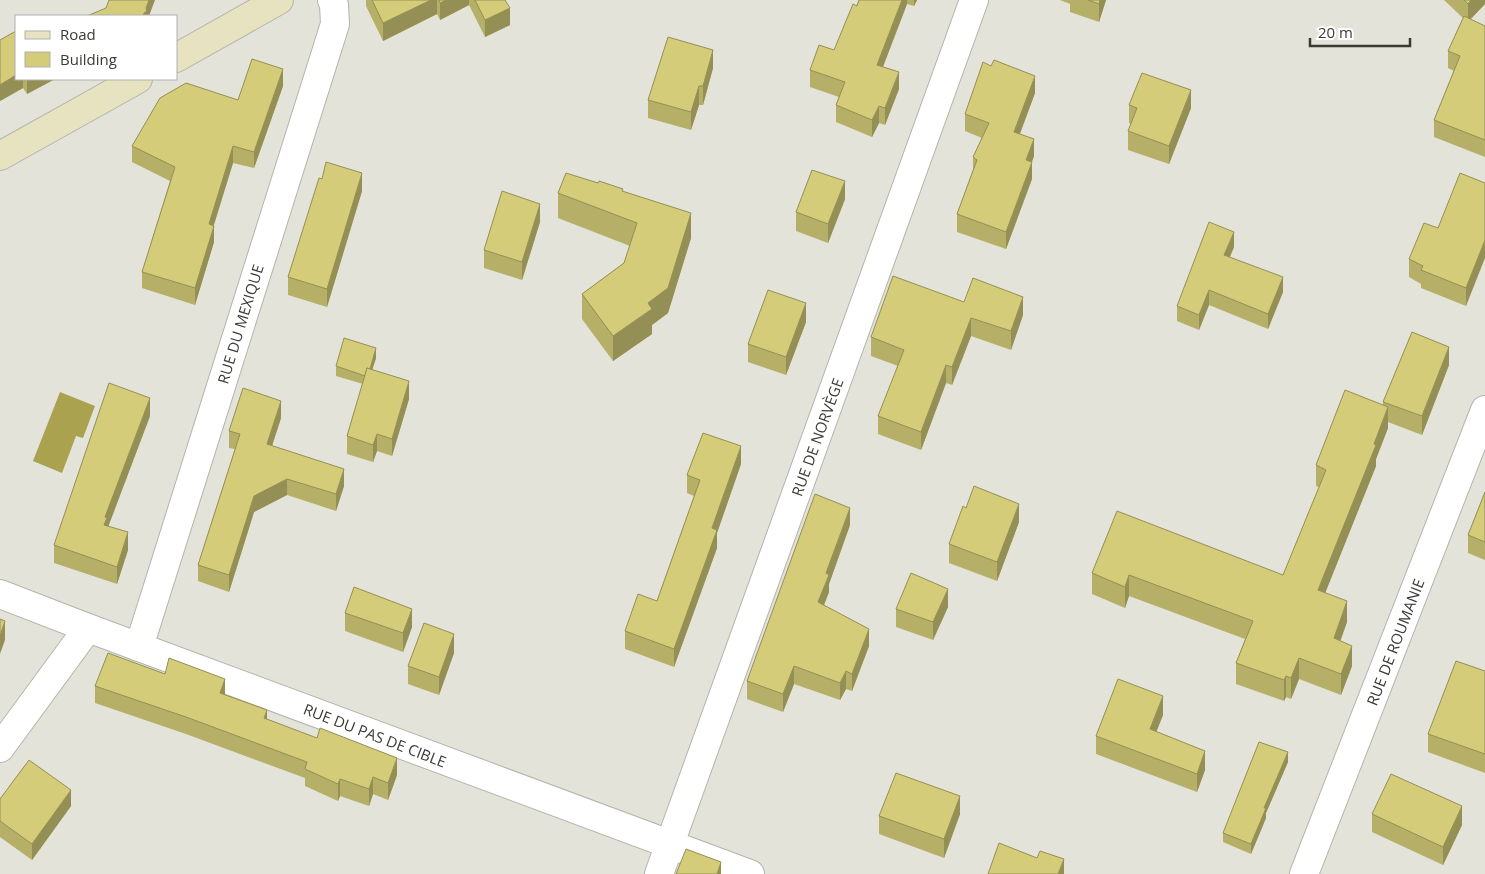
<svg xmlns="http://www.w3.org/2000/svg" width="1485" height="874" font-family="'Open Sans',sans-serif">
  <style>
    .water { fill: #aaa24e }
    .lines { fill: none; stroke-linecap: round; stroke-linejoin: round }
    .street-casing { stroke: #b5b4ab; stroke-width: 30 }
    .secondary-casing { stroke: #b5b4ab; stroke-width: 30 }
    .street { stroke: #fff; stroke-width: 28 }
    .secondary { stroke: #e7e3c1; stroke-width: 28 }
    .wall { fill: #b6af67 }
    .shaded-wall { fill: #948f54 }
    .building { fill: #d4cc78; stroke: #948f54 }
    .labels { text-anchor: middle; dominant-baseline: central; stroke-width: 4; stroke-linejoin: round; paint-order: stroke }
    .street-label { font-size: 15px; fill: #3a3a36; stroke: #fff }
  </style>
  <rect width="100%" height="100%" fill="#e3e3da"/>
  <path class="water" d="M60,392L95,406L83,438L76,436L62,473L33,461Z"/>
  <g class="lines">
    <defs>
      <g id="street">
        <path d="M0,594L88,628L750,874"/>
        <path d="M139,647L335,24L334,5L332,0"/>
        <path d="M0,748L88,628"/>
        <path d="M659,874L974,0"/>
        <path d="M1304,874L1485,410"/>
      </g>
      <g id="secondary">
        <path d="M176,58L279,0"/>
        <path d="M0,156L138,79"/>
      </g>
    </defs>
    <use href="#street" class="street-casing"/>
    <use href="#secondary" class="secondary-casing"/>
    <use href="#street" class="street"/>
    <use href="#secondary" class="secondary"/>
  </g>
  <g class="wall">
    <path d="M366,0H505L510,25L485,37L469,5L440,20L437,14L383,41L366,6Z"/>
    <path d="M859,0H917L914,6L907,4L883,67L899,89L885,125L879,123L872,137L836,122V105L839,97L810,87V70L834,50Z"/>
    <path d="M1060,0H1106L1099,22L1070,12V4Z"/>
    <path d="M1444,0H1485V4L1470,19L1485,26V157L1434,137V120L1454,71L1448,68V51L1463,18Z"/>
    <path d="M0,40L16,79H55L27,94L23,88L0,101Z"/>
    <path d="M713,68L703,105H699L691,130L648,118V100Z"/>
    <path d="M283,86L254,168L233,163L214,225V242L195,305L142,288V272L170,181L132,162V146L238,100Z"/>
    <path d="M1035,93L1020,134L1034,156L1032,162V179L1006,249L957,232V214L973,170V157L982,138L965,131V114Z"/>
    <path d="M1129,105L1191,108L1169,164L1128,150V131L1131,124L1129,123Z"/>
    <path d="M322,179L362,191L327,307L288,295V277Z"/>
    <path d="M1485,183L1466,306L1421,288V284L1409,277V259L1438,228Z"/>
    <path d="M623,191L691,238L668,313L652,325V334L613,361L582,319V294L624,263L630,246L558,218V193Z"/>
    <path d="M845,199L828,243L796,231V212Z"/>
    <path d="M540,222L522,280L484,268V250Z"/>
    <path d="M1234,247L1230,257L1283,292L1268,329L1209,305L1199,330L1177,321V306Z"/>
    <path d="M964,302L1023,315L1011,350L971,336L952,385L946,383L921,450L878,434V416L898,366L871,356V337Z"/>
    <path d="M806,322L786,375L748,362V344Z"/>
    <path d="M376,358L372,370L409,399L392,456L377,451L373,462L347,454V436L363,384L336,376V366Z"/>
    <path d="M1449,365L1422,435L1388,422V428L1376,459V466L1325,593L1347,622L1340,641L1352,666L1341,695L1299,679L1291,699L1286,697L1284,701L1236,684V663L1245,639L1129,596L1125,608L1092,594V573L1283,575L1319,487L1316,486V465L1383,405V402Z"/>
    <path d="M150,416L108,526L128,550L117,584L54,563V545Z"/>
    <path d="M281,418L272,446L344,486L336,511L287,495L254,512L229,592L198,581V565L235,449L229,448V431Z"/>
    <path d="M741,464L717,533V548L674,667L625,649V631L657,601L694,496L687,493V475Z"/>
    <path d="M1485,492V560L1468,553V535Z"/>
    <path d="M966,508L1019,522L997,581L949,563V544Z"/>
    <path d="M850,525L829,584V592L824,605L869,646L852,691L846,689L840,700L794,684L783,712L747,699V681Z"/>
    <path d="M948,607L933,640L896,627V609Z"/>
    <path d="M345,613L412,627L403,652L345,631Z"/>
    <path d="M454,653L439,695L408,684V666Z"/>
    <path d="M1485,671V773L1428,752V734Z"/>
    <path d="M165,674L225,695L267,719L397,775L388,800L373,794L369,806L340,796L338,801L305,786V778L186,734L95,703V686Z"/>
    <path d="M1163,715L1156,732L1205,770L1197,792L1096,754V736Z"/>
    <path d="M1288,762L1266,813V818L1251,854L1223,842V833Z"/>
    <path d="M0,799L71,806L32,860L0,837Z"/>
    <path d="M960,814L944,858L879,834V816Z"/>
    <path d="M1372,814L1462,825L1443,865L1372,832Z"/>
  </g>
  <g class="shaded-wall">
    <path d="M149,0H155L149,16H143Z"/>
    <path d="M431,0H437V14L383,41V23Z"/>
    <path d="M446,0H469V5L440,20V3Z"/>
    <path d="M902,0H907V4L877,82V65Z"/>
    <path d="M914,0H917L914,6Z"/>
    <path d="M1100,0H1106L1099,22V4Z"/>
    <path d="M1471,0H1485V4L1468,22V4Z"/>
    <path d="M510,8V25L485,37V20Z"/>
    <path d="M713,50V68L703,105V86Z"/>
    <path d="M283,69V86L254,168V152Z"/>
    <path d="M899,72V89L885,125V108Z"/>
    <path d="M16,75V79H23V88L0,101V85Z"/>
    <path d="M1035,76V93L1014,149V132Z"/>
    <path d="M27,79H55L27,94Z"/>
    <path d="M699,86V105L691,130V112Z"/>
    <path d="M1191,90V108L1169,164V146Z"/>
    <path d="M879,106V123L872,137V120Z"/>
    <path d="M1034,139V156L1026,177V160Z"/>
    <path d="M233,146V163L209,240V224Z"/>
    <path d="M1032,162V179L1006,249V232Z"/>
    <path d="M362,173V191L327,307V289Z"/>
    <path d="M845,181V199L828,243V224Z"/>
    <path d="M540,204V222L522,280V262Z"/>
    <path d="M691,213V238L668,313L652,325V334L613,361V336L648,303Z"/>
    <path d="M214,226V242L195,305V288Z"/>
    <path d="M1234,232V247L1224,270V255Z"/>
    <path d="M1485,240V258L1466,306V288Z"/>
    <path d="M1283,277V292L1268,329V314Z"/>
    <path d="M1209,290V305L1199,330V315Z"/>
    <path d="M1023,297V315L1011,350V331Z"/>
    <path d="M806,303V322L786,375V357Z"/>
    <path d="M971,318V336L952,385V367Z"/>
    <path d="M1449,347V365L1422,435V416Z"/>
    <path d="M376,348V358L367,386V376Z"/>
    <path d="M946,365V383L921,450V432Z"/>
    <path d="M409,381V399L392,456V439Z"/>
    <path d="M150,398V416L107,530L104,525L105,517Z"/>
    <path d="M281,401V418L267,461V444Z"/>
    <path d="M1388,407V428L1376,459V466L1318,611V590L1374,444Z"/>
    <path d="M377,434V451L373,462V445Z"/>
    <path d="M741,446V464L717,533V548L674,667V649L712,528Z"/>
    <path d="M344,469V486L336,511V494Z"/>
    <path d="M287,479V495L254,512L229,592V575L254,496Z"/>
    <path d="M1019,504V522L997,581V562Z"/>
    <path d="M850,508V525L829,584V592L818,620V602L826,573Z"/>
    <path d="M128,532V550L117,584V567Z"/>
    <path d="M1129,575V596L1125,608V587Z"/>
    <path d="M948,589V607L933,640V622Z"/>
    <path d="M1347,601V622L1334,659V638Z"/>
    <path d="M412,609V627L403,652V633Z"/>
    <path d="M5,621V640L0,654V636Z"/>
    <path d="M869,629V646L852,691V674Z"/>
    <path d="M454,634V653L439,695V677Z"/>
    <path d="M1352,646V666L1341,695V674Z"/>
    <path d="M1299,658V679L1291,699V678Z"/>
    <path d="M794,666V684L783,712V694Z"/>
    <path d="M846,671V689L840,700V683Z"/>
    <path d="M1286,676V697L1284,701V680Z"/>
    <path d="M225,679V696L220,693Z"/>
    <path d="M1163,696V715L1150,748V729Z"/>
    <path d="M267,710V727L264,718Z"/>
    <path d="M1205,751V770L1197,792V774Z"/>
    <path d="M1288,752V762L1266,813V818L1251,854V844L1264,808Z"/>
    <path d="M397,758V775L388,800V783Z"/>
    <path d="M373,777V794L369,806V789Z"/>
    <path d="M340,779V796L338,801V784Z"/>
    <path d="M71,790V806L32,860V844Z"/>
    <path d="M960,796V814L944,858V839Z"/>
    <path d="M1462,806V825L1443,865V847Z"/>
    <path d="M1064,859V874H1058Z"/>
    <path d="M721,862V874H717Z"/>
  </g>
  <g class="building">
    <path d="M109,0H149L146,8L147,11L144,13L143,16H87L106,8Z"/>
    <path d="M372,0H431L383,23Z"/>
    <path d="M439,0H446L440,3Z"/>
    <path d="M475,0H505L510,8L485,20Z"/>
    <path d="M859,0H902L877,65L899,72L885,108L879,106L872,120L836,105L845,82L810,70L819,45L834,50L853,4L857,6Z"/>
    <path d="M1088,0H1100L1099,4Z"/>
    <path d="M1464,0H1471L1468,4Z"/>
    <path d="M1464,16L1485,26V140L1434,120L1460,56L1448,51Z"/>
    <path d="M16,31V75L0,85V40Z"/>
    <path d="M668,37L713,50L703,86H699L691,112L648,100Z"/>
    <path d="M252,59L283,69L254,152L233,146L209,224L214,226L195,288L142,272L175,167L132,146L160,98L186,83L238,100Z"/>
    <path d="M994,60L1035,76L1014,132L1034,139L1026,160L1032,162L1006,232L957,214L977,160L973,157L989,123L965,114L983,62L991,66Z"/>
    <path d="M1142,73L1191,90L1169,146L1128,131L1137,108L1129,105Z"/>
    <path d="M326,162L362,173L327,289L288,277L319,178L322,179Z"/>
    <path d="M812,170L845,181L828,224L796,212Z"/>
    <path d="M566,173L598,183L599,181L623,189L622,191L691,213L668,288L648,303L652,309L613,336L582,294L624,263L637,223L558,193Z"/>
    <path d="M1460,173L1485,183V240L1466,288L1421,270L1423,266L1409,259L1424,223L1438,228Z"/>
    <path d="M502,191L540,204L522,262L484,250Z"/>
    <path d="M1209,222L1234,232L1224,255L1283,277L1268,314L1209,290L1199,315L1177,306Z"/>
    <path d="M893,276L964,302L973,278L1023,297L1011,331L971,318L952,367L946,365L921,432L878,416L904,350L871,337Z"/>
    <path d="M768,290L806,303L786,357L748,344Z"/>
    <path d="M1412,332L1449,347L1422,416L1383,402Z"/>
    <path d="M344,338L376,348L370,369L367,368L365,376L336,366Z"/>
    <path d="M367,368L409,381L392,439L377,434L373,445L347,436Z"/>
    <path d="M109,383L150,398L105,517L107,518L104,525L128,532L117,567L54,545Z"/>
    <path d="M243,388L281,401L267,444L344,469L336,494L287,479L254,496L229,575L198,565L240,434L229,431Z"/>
    <path d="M1345,390L1388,407L1374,444L1376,445L1318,590L1347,601L1334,638L1352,646L1341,674L1299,658L1291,678L1286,676L1284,680L1236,663L1253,621L1129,575L1125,587L1092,573L1117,511L1283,575L1326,470L1316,465Z"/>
    <path d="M703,433L741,446L712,528L717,530L674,649L625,631L638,594L657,601L700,480L687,475Z"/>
    <path d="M974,486L1019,504L997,562L949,544L963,506L966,508Z"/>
    <path d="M1485,492V542L1468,535Z"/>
    <path d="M815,494L850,508L826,573L829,575L818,602L869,629L852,674L846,671L840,683L794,666L783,694L747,681Z"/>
    <path d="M911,573L948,589L933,622L896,609Z"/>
    <path d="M354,587L412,609L403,633L345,613Z"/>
    <path d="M0,619L5,621L0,636Z"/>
    <path d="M424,623L454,634L439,677L408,666Z"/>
    <path d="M108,653L165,674L169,658L225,679L220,693L267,710L264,718L317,738L320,728L397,758L388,783L373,777L369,789L340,779L338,784L305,769L307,762L186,717L95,686Z"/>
    <path d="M1456,661L1485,671V754L1428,734Z"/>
    <path d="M1118,679L1163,696L1150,729L1205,751L1197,774L1096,736Z"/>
    <path d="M1259,742L1288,752L1264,808H1266L1251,844L1223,833Z"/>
    <path d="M29,760L71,790L32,844L0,821V799Z"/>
    <path d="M896,773L960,796L944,839L879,816Z"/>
    <path d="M1391,774L1462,806L1443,847L1372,814Z"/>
    <path d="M999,843L1037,858L1040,851L1064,859L1058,874H988Z"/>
    <path d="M686,849L721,862L717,874H676Z"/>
  </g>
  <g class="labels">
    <g class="street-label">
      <text transform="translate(240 324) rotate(-73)">RUE DU MEXIQUE</text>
      <text transform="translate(817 437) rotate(-70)">RUE DE NORVÈGE</text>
      <text transform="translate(1395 642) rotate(-69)">RUE DE ROUMANIE</text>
      <text transform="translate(375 735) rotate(21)">RUE DU PAS DE CIBLE</text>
    </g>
  </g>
  <rect x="15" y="15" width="162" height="65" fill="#ffffff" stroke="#b0b0af"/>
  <rect x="25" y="31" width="25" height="8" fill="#e7e3c1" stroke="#b0b0af"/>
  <text x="60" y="40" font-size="15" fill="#3a3a36">Road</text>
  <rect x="25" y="52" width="25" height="15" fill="#d4cc78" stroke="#b0b0af"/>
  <text x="60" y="65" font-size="15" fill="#3a3a36">Building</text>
  <path d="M1310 38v8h100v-8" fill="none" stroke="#3a3a36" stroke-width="2.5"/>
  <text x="1318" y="38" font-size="15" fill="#3a3a36" stroke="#ffffff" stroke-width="4" paint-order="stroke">20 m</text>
</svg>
